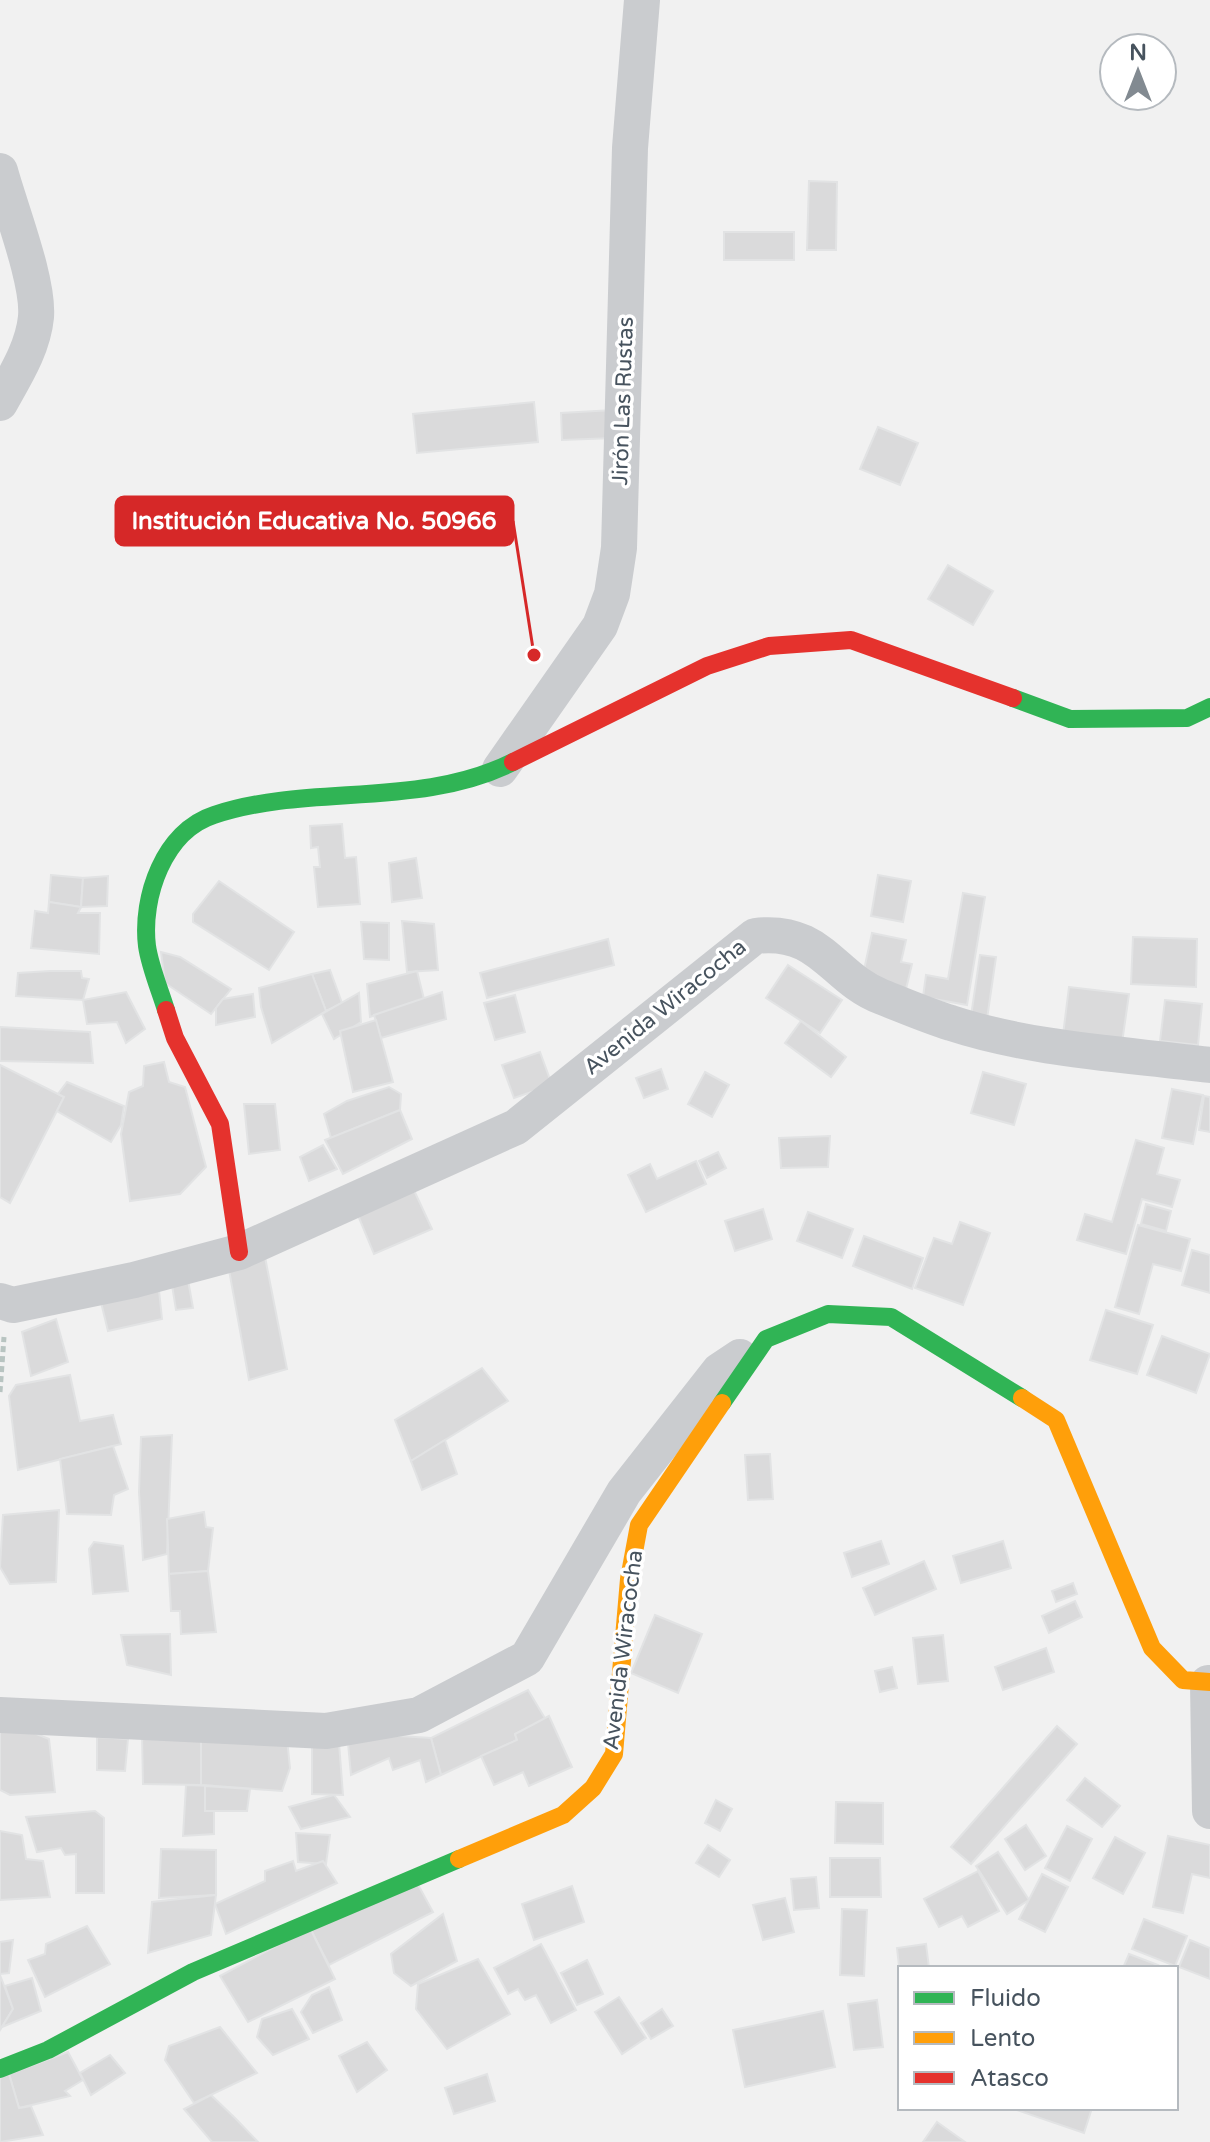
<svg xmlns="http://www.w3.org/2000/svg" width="1210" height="2142" font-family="'Varela Round',sans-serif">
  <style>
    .building { fill: #dadadb; stroke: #e2e3e4; stroke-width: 2 }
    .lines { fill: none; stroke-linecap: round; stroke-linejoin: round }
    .path { stroke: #b8c4c1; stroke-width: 5; stroke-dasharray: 6 4; stroke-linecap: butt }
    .street { stroke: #cacccf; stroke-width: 36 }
    .fast { stroke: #30b455; stroke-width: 18 }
    .slow { stroke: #ff9f0a; stroke-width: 18 }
    .jam { stroke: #e5322d; stroke-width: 18 }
    .labels { text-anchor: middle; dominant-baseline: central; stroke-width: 7; stroke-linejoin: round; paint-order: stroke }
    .street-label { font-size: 22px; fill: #47535e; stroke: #fff }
    .leader { fill: none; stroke: #d62828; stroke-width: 3 }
    .callout-dot { fill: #d62828; stroke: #fff; stroke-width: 3 }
    .callout { fill: #d62828; stroke: #d62828; stroke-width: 3 }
    .callout-label { font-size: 24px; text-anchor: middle; font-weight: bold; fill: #fff }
  </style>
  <rect width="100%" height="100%" fill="#f1f1f1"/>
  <g class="building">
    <path d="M809,181L837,182L836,250H807Z"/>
    <rect x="724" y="232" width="70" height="28"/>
    <path d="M534,402L538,442L417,453L413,414Z"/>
    <path d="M613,410L614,438L562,440L561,413Z"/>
    <path d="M878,427L918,443L900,485L860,469Z"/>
    <path d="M948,565L993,591L973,625L928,599Z"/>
    <path d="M342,824L345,858L356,857L360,904L318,907L314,867H320L318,847L311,848L310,826Z"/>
    <path d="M416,858L422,898L392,902L389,863Z"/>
    <path d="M51,875L83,878L81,907L49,902Z"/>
    <path d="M878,875L911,881L903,922L871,916Z"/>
    <path d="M108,876L107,906L81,907L83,878Z"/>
    <path d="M219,881L294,932L269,970L193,922V914Z"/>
    <path d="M963,893L985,897L967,1005L923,997L926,975L948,979Z"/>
    <path d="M49,902L81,907L78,913H100L99,954L31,948L35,911L48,913Z"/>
    <path d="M402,921L434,924L438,970L407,972Z"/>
    <path d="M361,922L389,923V960L364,959Z"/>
    <path d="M872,933L906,940L901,962L912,964L906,989L862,979Z"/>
    <path d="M1133,937L1197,939L1196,987L1131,984Z"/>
    <path d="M608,939L614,965L487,998L480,973Z"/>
    <path d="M161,952L180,957L231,989L211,1014L165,983Z"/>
    <path d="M980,955L996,957L987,1019L971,1016Z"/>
    <path d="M788,965L842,1000L820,1033L766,998Z"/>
    <path d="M330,970L342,1003L326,1011L312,974Z"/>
    <path d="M50,971H81L82,978L89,979L83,1000L16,996L18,973Z"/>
    <path d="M417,971L424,999L370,1017L367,984Z"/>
    <path d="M312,974L326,1011L272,1043L261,1007L259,988Z"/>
    <path d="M1069,987L1129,994L1122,1043L1063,1035Z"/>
    <path d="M126,992L145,1029L126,1043L117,1022L87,1024L83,1000Z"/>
    <path d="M442,992L446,1019L381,1038L374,1015Z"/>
    <path d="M359,993L361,1022L334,1039L322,1014Z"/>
    <path d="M253,994L255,1017L216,1025V1008L223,999Z"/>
    <path d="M515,995L525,1032L495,1040L484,1003Z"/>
    <path d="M1165,1000L1202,1004L1198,1045L1160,1041Z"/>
    <path d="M376,1020L393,1082L353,1092L340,1031Z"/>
    <path d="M801,1021L846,1057L831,1077L785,1043Z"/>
    <path d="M0,1027L90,1032L93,1063L0,1061Z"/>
    <path d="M540,1052L552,1085L514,1098L502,1065Z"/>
    <path d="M164,1062L169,1082L185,1087L206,1167L180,1194L130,1201L121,1134L129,1092L143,1086L144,1066Z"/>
    <path d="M0,1065L64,1097L10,1203L0,1197Z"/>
    <path d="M661,1069L668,1089L644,1098L636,1078Z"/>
    <path d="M705,1072L729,1085L712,1117L688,1104Z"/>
    <path d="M983,1072L1026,1084L1014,1125L971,1113Z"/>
    <path d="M67,1082L124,1106L121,1125L111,1142L57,1111L64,1097L58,1094Z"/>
    <path d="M389,1087L401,1094L400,1110L331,1138L324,1114L347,1101Z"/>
    <path d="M1172,1089L1203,1095L1193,1144L1162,1138Z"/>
    <path d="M1204,1096L1210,1097V1132L1199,1130Z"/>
    <path d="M244,1104H275L280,1150L249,1154Z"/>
    <path d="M400,1110L412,1139L343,1174L325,1140Z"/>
    <path d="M830,1136L828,1167L781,1168L779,1138Z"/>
    <path d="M1136,1140L1164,1148L1157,1174L1180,1180L1172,1207L1142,1199L1126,1254L1077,1240L1085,1214L1112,1222Z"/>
    <path d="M323,1145L337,1169L309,1181L300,1157Z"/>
    <path d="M718,1152L726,1168L707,1178L699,1161Z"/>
    <path d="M696,1161L706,1184L646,1212L628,1175L650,1164L657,1179Z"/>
    <path d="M412,1186L432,1229L374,1254L357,1213Z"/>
    <path d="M1146,1204L1171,1211L1166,1231L1141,1224Z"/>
    <path d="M763,1209L772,1239L735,1251L725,1221Z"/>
    <path d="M808,1212L853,1229L842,1258L797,1241Z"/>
    <path d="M960,1222L990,1233L963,1305L915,1288L934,1238L952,1244Z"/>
    <path d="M1138,1225L1190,1239L1181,1271L1153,1264L1139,1314L1115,1307Z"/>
    <path d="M864,1236L923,1258L912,1289L853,1266Z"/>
    <path d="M1192,1250L1210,1255V1293L1182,1285Z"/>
    <path d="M265,1257L287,1369L249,1380L229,1270Z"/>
    <path d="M171,1279L188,1280L193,1308L176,1310Z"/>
    <path d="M158,1281L162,1319L108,1331L98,1290Z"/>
    <path d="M1106,1310L1153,1325L1137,1374L1090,1360Z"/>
    <path d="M56,1319L68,1362L31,1376L22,1332Z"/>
    <path d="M1162,1336L1210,1354L1196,1393L1147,1375Z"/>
    <path d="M482,1368L508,1401L411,1461L395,1420Z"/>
    <path d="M70,1375L80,1421L113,1415L121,1444L18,1470L9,1396L16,1385Z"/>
    <path d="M172,1435L167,1554L143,1560L139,1492L141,1437Z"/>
    <path d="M445,1440L457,1474L422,1490L411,1461Z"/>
    <path d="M113,1446L128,1489L114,1495L111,1515L67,1514L60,1459Z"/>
    <path d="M770,1454L773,1499L748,1500L745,1455Z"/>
    <path d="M59,1510L56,1582L10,1584L0,1567L3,1515Z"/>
    <path d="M204,1512L206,1527L213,1528L208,1571L169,1574L167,1519Z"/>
    <path d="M881,1541L889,1564L852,1577L844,1553Z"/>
    <path d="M1003,1541L1011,1568L961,1583L953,1556Z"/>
    <path d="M94,1542L123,1546L128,1591L93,1594L89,1549Z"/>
    <path d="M924,1561L936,1589L875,1615L863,1588Z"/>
    <path d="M208,1571L216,1632L181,1634L180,1611H171L169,1574Z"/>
    <path d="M1073,1583L1077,1594L1056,1602L1052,1591Z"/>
    <path d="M1075,1601L1082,1617L1049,1633L1042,1616Z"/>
    <path d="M655,1615L702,1634L678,1693L631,1673Z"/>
    <path d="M170,1634L171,1675L127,1665L121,1635Z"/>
    <path d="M943,1635L948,1681L918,1684L913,1638Z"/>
    <path d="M1046,1648L1054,1672L1003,1690L995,1667Z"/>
    <path d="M892,1667L897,1688L880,1692L875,1671Z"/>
    <path d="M528,1690L546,1720L515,1734L517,1740L441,1775L431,1738Z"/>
    <path d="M549,1716L572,1767L529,1786L523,1772L494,1785L481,1756L517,1740L515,1734Z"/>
    <path d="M1057,1726L1077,1744L971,1864L951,1847Z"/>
    <path d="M0,1730L34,1733L49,1739L55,1792L10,1795L0,1790Z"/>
    <path d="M383,1735L431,1738L441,1775L426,1782L420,1760L393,1770L389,1758L351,1775L348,1743Z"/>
    <path d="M142,1736H201V1785L143,1784Z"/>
    <path d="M201,1736L287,1739L290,1768L282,1791L201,1785Z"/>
    <path d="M97,1737L128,1739L125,1771L97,1770Z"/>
    <path d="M312,1743H339L343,1795L312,1794Z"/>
    <path d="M1085,1778L1120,1806L1102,1827L1067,1800Z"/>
    <path d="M186,1785L214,1786V1834L183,1836Z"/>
    <path d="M205,1786L250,1789L247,1811H205Z"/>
    <path d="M334,1795L350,1817L301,1829L289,1807Z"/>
    <path d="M716,1800L732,1809L720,1831L705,1823Z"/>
    <path d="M836,1802L883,1803V1844L835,1843Z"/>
    <path d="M95,1811L104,1818V1893H76V1854L65,1855L61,1848L37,1852L26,1817Z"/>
    <path d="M1026,1825L1046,1856L1025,1870L1005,1839Z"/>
    <path d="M1067,1826L1092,1839L1070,1881L1045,1868Z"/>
    <path d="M0,1831L22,1835L26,1859L43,1861L50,1897L0,1900Z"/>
    <path d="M296,1833L330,1835L326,1864L298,1862Z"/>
    <path d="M1168,1836L1210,1845V1878L1192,1874L1183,1913L1153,1907Z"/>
    <path d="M1115,1837L1145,1853L1123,1894L1093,1878Z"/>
    <path d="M708,1845L730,1860L719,1877L696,1863Z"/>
    <path d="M161,1849L216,1850V1895L159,1898Z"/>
    <path d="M998,1852L1029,1900L1007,1914L976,1866Z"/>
    <path d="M830,1858H880L881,1897H830Z"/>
    <path d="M293,1861L296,1871L323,1861L337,1883L226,1934L215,1904L265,1881V1871Z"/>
    <path d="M978,1871L999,1911L968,1927L962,1916L939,1927L924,1899Z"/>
    <path d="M1042,1874L1068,1887L1045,1932L1019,1919Z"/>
    <path d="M816,1877L819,1908L794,1910L791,1879Z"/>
    <path d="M416,1881L433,1912L329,1965L310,1928Z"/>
    <path d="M572,1886L584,1922L534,1940L522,1904Z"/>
    <path d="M216,1895L211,1935L148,1953L152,1902Z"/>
    <path d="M785,1898L794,1932L763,1940L753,1905Z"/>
    <path d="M842,1909L867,1910L864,1976L840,1975Z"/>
    <path d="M443,1914L457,1961L411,1986L394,1973L391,1954Z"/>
    <path d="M1144,1919L1187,1936L1175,1966L1132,1949Z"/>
    <path d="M87,1926L110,1964L45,1997L28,1960L45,1954L46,1944Z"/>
    <path d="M310,1928L335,1979L248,2022L220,1976Z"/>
    <path d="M13,1940L9,1973L0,1974V1942Z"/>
    <path d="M1190,1940L1210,1948V1979L1179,1967Z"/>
    <path d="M541,1944L576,2010L551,2023L536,1995L525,2000L518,1989L508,1994L494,1968Z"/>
    <path d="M926,1944L929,1968H900V1975L897,1948Z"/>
    <path d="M1129,1954L1158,1965L1156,1968H1123Z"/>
    <path d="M478,1959L510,2014L447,2049L416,2009L418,1984Z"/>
    <path d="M587,1960L603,1994L577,2005L561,1973Z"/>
    <path d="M0,1975L13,2009L0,2030Z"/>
    <path d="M32,1978L41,2011L2,2027L13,2009L5,1986Z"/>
    <path d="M329,1987L342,2020L313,2033L301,2012L312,1995Z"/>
    <path d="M619,1997L646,2038L622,2054L595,2012Z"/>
    <path d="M877,2000L883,2047L854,2050L848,2004Z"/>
    <path d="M292,2009L309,2039L273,2055L257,2037L262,2019Z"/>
    <path d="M662,2009L673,2026L651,2039L641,2023Z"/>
    <path d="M823,2011L835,2067L745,2087L733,2030Z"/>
    <path d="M220,2027L257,2073L194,2103L165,2060L169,2046Z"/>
    <path d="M367,2042L387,2070L357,2092L339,2056Z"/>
    <path d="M68,2052L83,2080L65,2091L70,2096L19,2108L9,2074Z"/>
    <path d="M110,2055L125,2073L91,2095L80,2073Z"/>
    <path d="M9,2074L19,2108L31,2106L43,2135L0,2142V2078Z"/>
    <path d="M487,2074L495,2101L454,2114L445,2088Z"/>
    <path d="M211,2095L236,2119L258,2142H212L184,2109Z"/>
    <path d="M1011,2108H1092L1084,2133Z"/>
    <path d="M937,2122L965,2142H923Z"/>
  </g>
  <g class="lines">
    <path class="path" d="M0,1392L4,1337"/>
    <g class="street">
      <path d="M0,171C10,208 39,281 36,317C33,348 15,376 0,403"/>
      <path d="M500,769L600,626L612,594L619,548L630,148L642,0"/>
      <path d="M0,1301L13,1305L134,1280L239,1252L516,1127L755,936C822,928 832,978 882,997C905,1006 928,1016 951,1023C1033,1050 1125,1054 1210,1065"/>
      <path d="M1208,1683L1210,1811"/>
      <path d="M0,1715L326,1731L419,1715L527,1658L624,1492L719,1371L740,1357"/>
    </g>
    <g class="fast">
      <path d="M1013,698L1070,719L1187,718L1210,707"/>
      <path d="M166,1010C160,990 150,967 147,946C141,897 164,831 214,815C310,783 419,809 513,762"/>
      <path d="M722,1403L766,1339L828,1314L891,1317L1022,1398"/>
      <path d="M0,2069L48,2050L193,1972L459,1859"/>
    </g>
    <g class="slow">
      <path d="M1022,1398L1056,1420L1152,1648L1183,1680L1210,1682"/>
      <path d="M459,1859L563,1815L593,1788L614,1754L629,1579L639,1525L722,1403"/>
    </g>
    <g class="jam">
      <path d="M513,762L707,666L769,646L851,640L1013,698"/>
      <path d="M166,1010L175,1038L220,1124L239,1252"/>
    </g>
  </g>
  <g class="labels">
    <g class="street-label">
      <text transform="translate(623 401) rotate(-88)">Jirón Las Rustas</text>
      <text transform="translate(665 1007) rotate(-39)">Avenida Wiracocha</text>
      <text transform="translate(623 1650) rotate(-83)">Avenida Wiracocha</text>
    </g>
  </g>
  <path class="leader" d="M534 655L513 521"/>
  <circle class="callout-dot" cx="534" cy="655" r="8"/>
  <rect class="callout" x="116" y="497" width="397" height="48" rx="8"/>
  <g class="callout-label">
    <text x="314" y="529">Institución Educativa No. 50966</text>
  </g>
  <rect x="898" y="1966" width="280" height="144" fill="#ffffff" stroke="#b5babf" stroke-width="2"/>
  <rect x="914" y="1992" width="40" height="12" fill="#30b455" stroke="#b5babf" stroke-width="2"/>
  <text x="970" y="2006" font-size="24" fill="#47535e">Fluido</text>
  <rect x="914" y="2032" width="40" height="12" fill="#ff9f0a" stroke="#b5babf" stroke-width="2"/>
  <text x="970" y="2046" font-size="24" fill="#47535e">Lento</text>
  <rect x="914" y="2072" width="40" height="12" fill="#e5322d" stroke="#b5babf" stroke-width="2"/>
  <text x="970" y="2086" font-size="24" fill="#47535e">Atasco</text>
  <g transform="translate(1138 72)"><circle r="38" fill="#ffffff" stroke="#b5babf" stroke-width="2"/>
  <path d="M0-6L14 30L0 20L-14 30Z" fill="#828a91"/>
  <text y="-12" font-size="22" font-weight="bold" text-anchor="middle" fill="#47535e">N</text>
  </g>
</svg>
